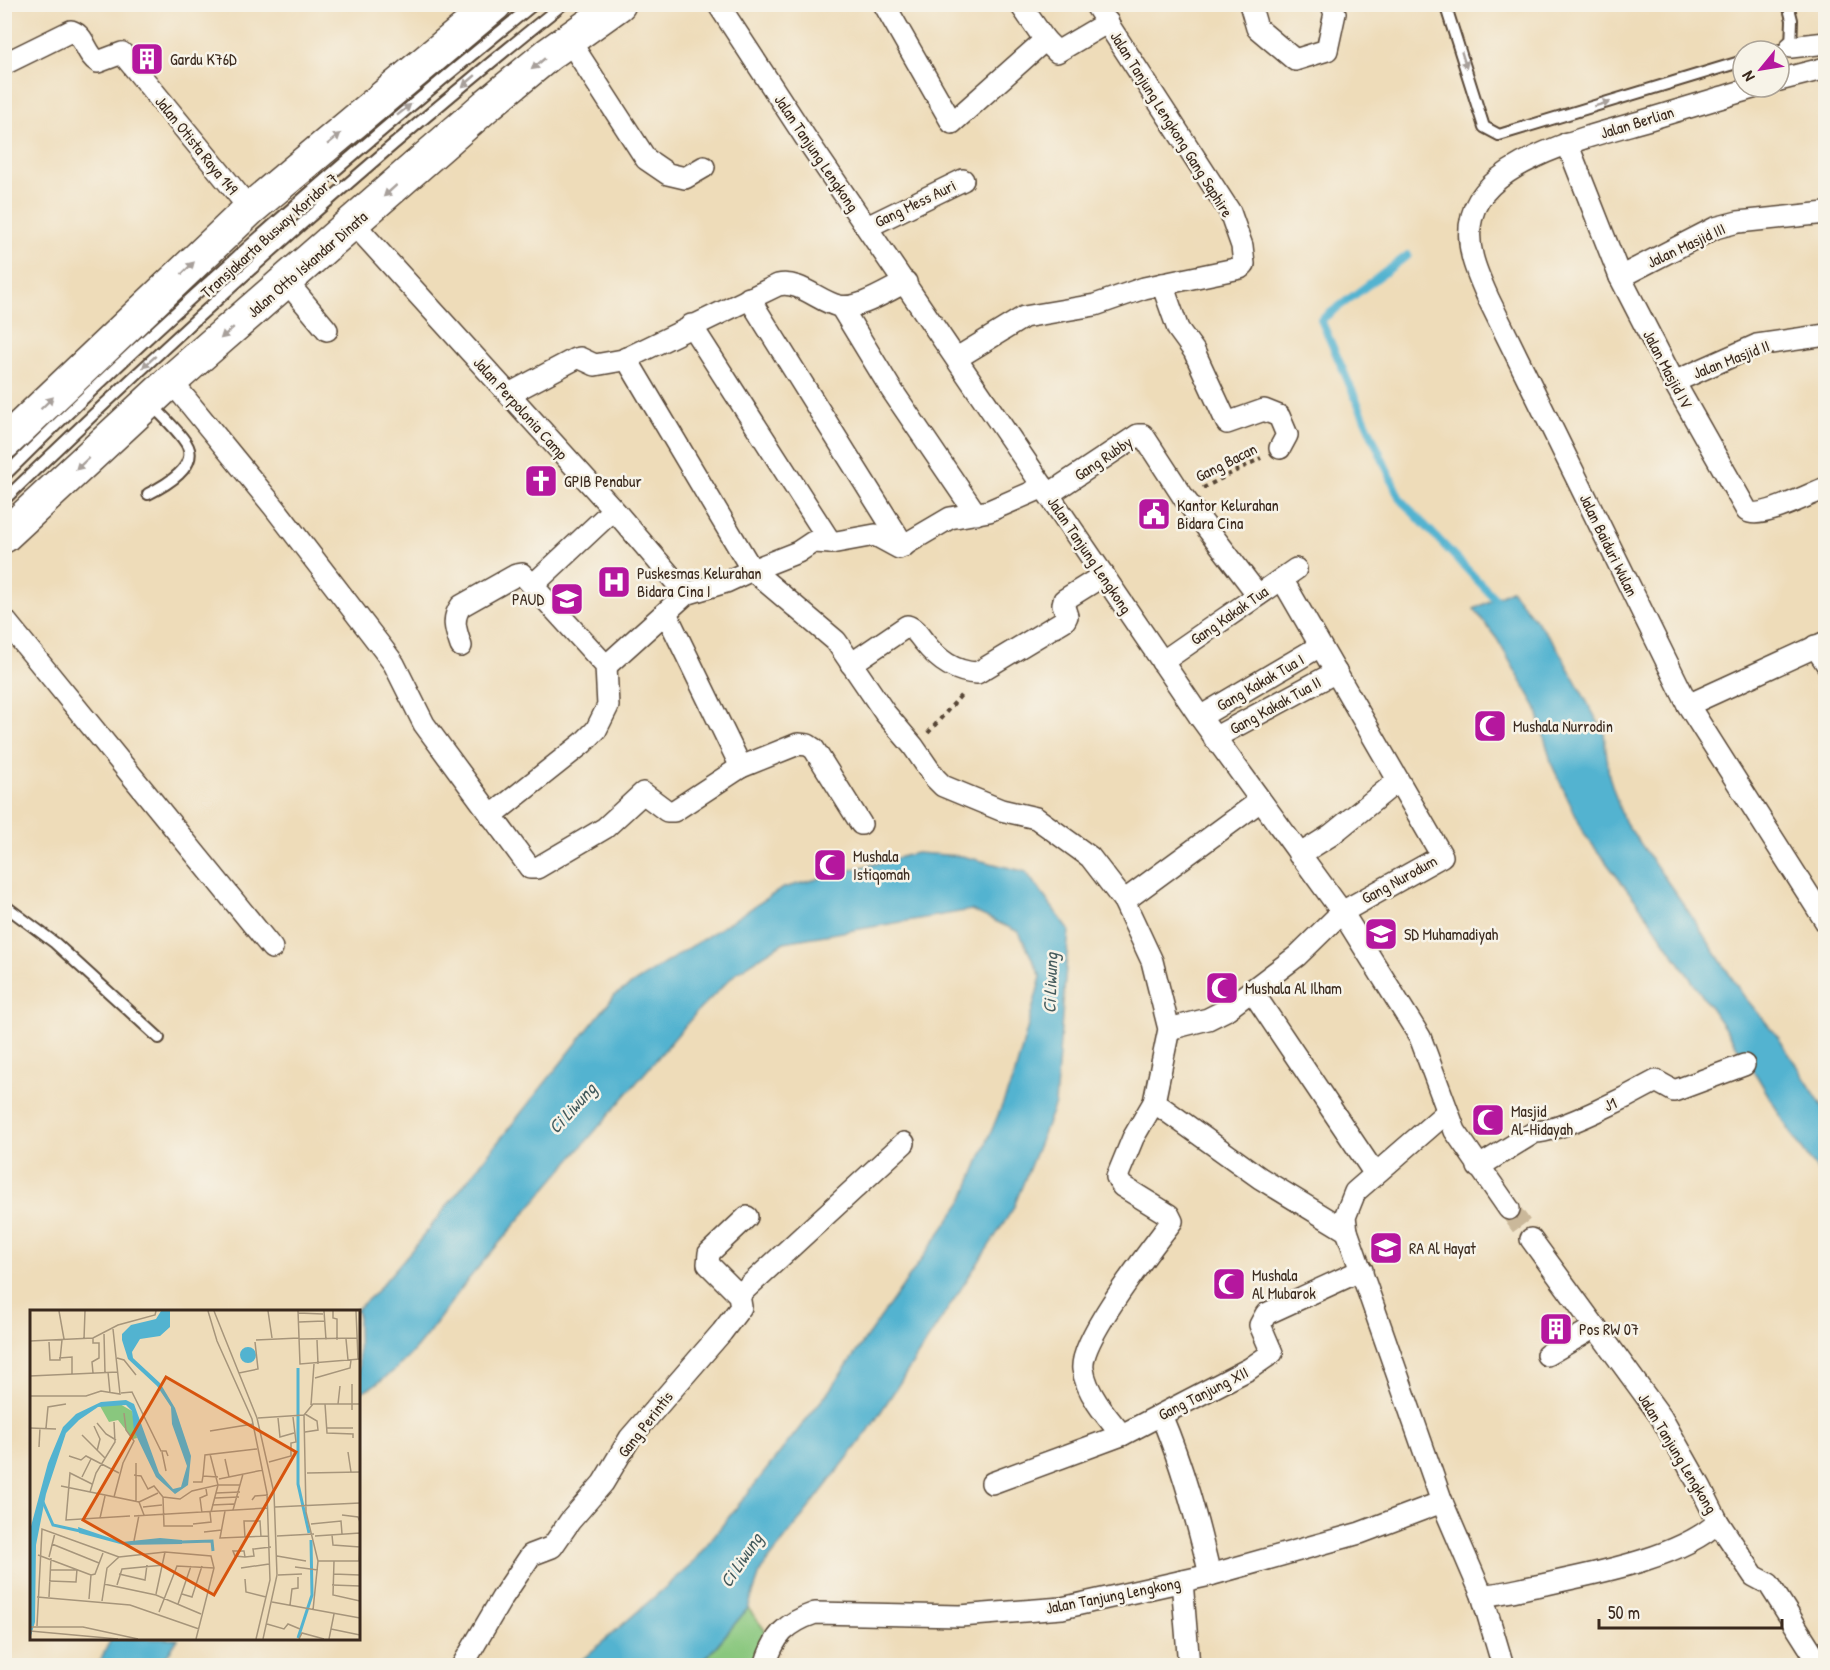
<svg xmlns="http://www.w3.org/2000/svg" width="1830" height="1670" font-family="'Patrick Hand',sans-serif">
  <style>
    .green { fill: #89c77e; stroke: #62784e; stroke-width: 1.5 }
    .water { fill: #52b3d0; stroke: #466e77; stroke-width: 1.5 }
    .lines { fill: none; stroke-linecap: round; stroke-linejoin: round }
    .stream { stroke: #52b3d0; stroke-width: 8 }
    .street-tunnel { stroke: #cab89a; stroke-width: 21; stroke-dasharray: 21 10; stroke-linecap: butt }
    .lane-casing { stroke: #564535; stroke-width: 14 }
    .street-casing { stroke: #564535; stroke-width: 24 }
    .primary-casing { stroke: #564535; stroke-width: 36 }
    .path { stroke: #564535; stroke-width: 4; stroke-dasharray: 4.5 4.5; stroke-linecap: butt }
    .lane { stroke: #fff; stroke-width: 10 }
    .street { stroke: #fff; stroke-width: 21 }
    .primary { stroke: #fff; stroke-width: 33 }
    .oneway { fill: #a79f9a }
    .labels { text-anchor: middle; dominant-baseline: central; stroke-width: 5; stroke-linejoin: round; paint-order: stroke }
    .poi-label { font-size: 16px; fill: #3b2a1e; stroke: #f7f3e8; text-anchor: start }
    .street-label { font-size: 16px; fill: #3b2a1e; stroke: #f7f3e8 }
    .water-label { font-size: 18px; font-style: italic; fill: #435a5c; stroke: #f7f3e8 }
    .inset-river { fill: none; stroke: #52b3d0; stroke-width: 3 }
    .inset-road { fill: none; stroke: #a6957b; stroke-width: 1.5 }
    .view { fill: #d7540e; fill-opacity: 0.15; stroke: #d7540e; stroke-width: 3 }
    .inset-edge { fill: none; stroke: #3b2a1e; stroke-width: 3 }
  </style>
  <rect width="100%" height="100%" fill="#f7f3e8"/>
  <filter id="ink" filterUnits="userSpaceOnUse"><feTurbulence type="fractalNoise" baseFrequency=".0167" numOctaves="2"/><feDisplacementMap in="SourceGraphic" scale="12" xChannelSelector="R" yChannelSelector="G"/><feConvolveMatrix kernelMatrix="1 2 1 2 8 2 1 2 1" color-interpolation-filters="sRGB"/></filter>
  <filter id="wash" filterUnits="userSpaceOnUse"><feTurbulence type="fractalNoise" baseFrequency=".008" numOctaves="4" result="noise"/><feDisplacementMap in="SourceGraphic" scale="24" xChannelSelector="R" yChannelSelector="G"/><feGaussianBlur stdDeviation="1.35" result="paint"/><feColorMatrix in="noise" values="0 0 0 0 0 0 0 0 0 0 0 0 0 0 0 0 0 1.4 0 .05"/><feComposite in="paint" operator="in"/></filter>
  <g filter="url(#wash)">
    <rect width="100%" height="100%" fill="#eedcb9"/>
    <path class="green" d="M748,1608L775,1643L765,1665L700,1666Z"/>
    <g class="water">
      <path d="M1511,590L1555,644L1604,733L1609,776L1623,819L1684,905L1743,995L1778,1037L1825,1110V1192L1820,1174L1792,1135L1754,1071L1646,914L1585,835L1552,765L1536,707L1497,639L1474,609Z"/>
      <path d="M916,853L962,856L1026,872L1069,930L1055,1104L1013,1209L869,1430L761,1570L748,1608L700,1665H576L690,1566L829,1391L963,1200L1015,1074L1041,977L1019,932L971,910L784,942L737,972L696,1013L471,1276C437,1318 410,1371 359,1393L358,1312L355,1311L374,1294L416,1245L615,995L783,888Z"/>
      <path d="M111,1639V1638L178,1639L161,1665H98Z"/>
    </g>
    <g class="lines">
      <path class="stream" d="M1408,255L1321,320L1400,499L1501,605"/>
    </g>
  </g>
  <g filter="url(#ink)">
    <g class="lines">
      <path class="street-tunnel" d="M1509,1209L1531,1239"/>
      <defs>
        <g id="lane">
          <path d="M1445,4L1484,127L1499,135L1743,61"/>
          <path d="M1777,51L1791,47L1792,20L1788,4"/>
          <path d="M4,476C172,309 351,153 534,4"/>
          <path d="M148,494C164,486 201,466 186,443C177,429 162,416 151,404"/>
          <path d="M4,500C183,327 369,159 563,4"/>
          <path d="M4,905L55,943L159,1038"/>
        </g>
        <g id="street">
          <path d="M718,4L805,137L1200,717L1342,912L1420,1037L1455,1131L1509,1209"/>
          <path d="M884,4L952,123L1045,40L1057,52L1108,22"/>
          <path d="M1020,4L1045,40"/>
          <path d="M1250,4L1257,28L1295,60L1327,50L1335,13L1331,4"/>
          <path d="M569,40L646,159L668,174L685,178L704,167"/>
          <path d="M1791,47L1826,43"/>
          <path d="M4,64L71,31C86,36 85,54 98,62L122,53L250,209"/>
          <path d="M1779,80L1826,68"/>
          <path d="M1756,87C1720,98 1685,108 1650,119C1599,134 1487,158 1472,216C1464,246 1477,273 1489,300L1688,705L1826,922"/>
          <path d="M1567,143L1620,277L1674,382L1747,511C1761,520 1809,494 1826,488"/>
          <path d="M354,224L615,511L686,594"/>
          <path d="M867,227L963,180"/>
          <path d="M1620,277L1715,228L1738,222L1826,213"/>
          <path d="M287,282L327,330"/>
          <path d="M1162,284L1178,329L1194,351L1227,423L1264,410L1279,416L1287,435L1280,448"/>
          <path d="M749,298L904,546"/>
          <path d="M841,307L891,389L976,514"/>
          <path d="M691,325L831,543"/>
          <path d="M626,358L752,570L798,552L813,542L831,543L875,535L899,548L950,518L989,511L1044,487"/>
          <path d="M957,358L1024,317L1095,305L1144,288L1240,268L1244,264L1242,246L1230,212L1095,4"/>
          <path d="M171,381L274,507L383,649L394,664L424,724L530,868H537L605,828L643,793L667,811H674L741,767"/>
          <path d="M1674,382L1757,345L1826,335"/>
          <path d="M509,394L575,359L580,358L595,365L623,360L778,285C800,280 819,302 839,306C860,310 888,290 906,282"/>
          <path d="M1049,494L1138,435H1143L1184,498L1258,595"/>
          <path d="M533,585L613,510"/>
          <path d="M666,613L741,767L798,744L808,745L814,749L861,824"/>
          <path d="M4,619L272,948"/>
          <path d="M461,646C456,631 451,619 461,606L516,575L522,574L606,666L608,706L596,730L583,743L491,816"/>
          <path d="M1815,646L1826,663"/>
          <path d="M1162,662L1296,569"/>
          <path d="M851,664L907,626C915,628 919,636 924,642C938,660 954,672 977,673L1065,620L1067,616L1063,604L1064,600L1104,575"/>
          <path d="M606,666L686,594L726,582L752,570L836,641L885,713L913,746L935,778L943,786L1001,810L1036,818L1050,828L1090,857L1124,901L1152,961L1169,1029L1154,1102L1133,1138L1117,1177L1122,1186L1169,1215L1172,1221C1152,1248 1079,1339 1083,1369C1086,1393 1107,1417 1122,1435"/>
          <path d="M1688,705L1826,642"/>
          <path d="M1200,717L1320,646"/>
          <path d="M1214,738L1336,672"/>
          <path d="M1299,855L1331,835L1395,783L1396,779"/>
          <path d="M1124,901L1260,801"/>
          <path d="M1252,991L1375,1174"/>
          <path d="M1169,1029L1208,1019L1226,1010L1297,956L1342,912L1442,856L1282,579"/>
          <path d="M1154,1102L1260,1178L1347,1231"/>
          <path d="M1447,1112L1355,1192L1345,1217L1347,1231L1442,1502L1482,1595L1503,1666"/>
          <path d="M1478,1167L1535,1132C1560,1132 1631,1095 1656,1081L1674,1091L1744,1065"/>
          <path d="M1531,1239L1661,1417L1701,1488L1718,1522L1754,1576L1769,1584L1821,1666"/>
          <path d="M739,1295L904,1143"/>
          <path d="M1547,1355L1595,1327"/>
          <path d="M1161,1415C1183,1467 1197,1519 1210,1575"/>
          <path d="M992,1483L1122,1435L1249,1369L1272,1353L1260,1325L1266,1314L1362,1270"/>
          <path d="M1182,1581L1189,1666"/>
          <path d="M1482,1595C1500,1595 1519,1589 1536,1586C1587,1575 1680,1559 1718,1522"/>
          <path d="M462,1666L502,1598L531,1555L552,1547L570,1521L603,1483L630,1438L722,1332L741,1307L739,1295L708,1264L709,1253L747,1217"/>
          <path d="M765,1666C774,1635 786,1623 815,1613L960,1616L1062,1608L1210,1575L1360,1533L1442,1502"/>
        </g>
        <g id="primary">
          <path d="M4,443L250,209L495,4"/>
          <path d="M4,536L171,381L487,105L549,54L619,4"/>
        </g>
      </defs>
      <use href="#lane" class="lane-casing"/>
      <use href="#street" class="street-casing"/>
      <use href="#primary" class="primary-casing"/>
      <g class="path">
        <path d="M1203,488L1261,458"/>
        <path d="M928,733L963,693"/>
      </g>
      <use href="#lane" class="lane"/>
      <use href="#street" class="street"/>
      <use href="#primary" class="primary"/>
    </g>
    <defs><path id="oneway-solid" d="M-6-.8H1V-3.2L6.5 0L1 3.2V.8H-6Z" transform="scale(1.5)"/></defs>
    <g class="oneway">
      <use href="#oneway-solid" transform="translate(1464 60) rotate(73)"/>
      <use href="#oneway-solid" transform="translate(538 64) rotate(140)"/>
      <use href="#oneway-solid" transform="translate(469 81) rotate(139)"/>
      <use href="#oneway-solid" transform="translate(1602 104) rotate(-17)"/>
      <use href="#oneway-solid" transform="translate(404 110) rotate(-39)"/>
      <use href="#oneway-solid" transform="translate(334 139) rotate(-40)"/>
      <use href="#oneway-solid" transform="translate(390 191) rotate(138)"/>
      <use href="#oneway-solid" transform="translate(188 268) rotate(-44)"/>
      <use href="#oneway-solid" transform="translate(227 333) rotate(139)"/>
      <use href="#oneway-solid" transform="translate(149 362) rotate(138)"/>
      <use href="#oneway-solid" transform="translate(47 403) rotate(-44)"/>
      <use href="#oneway-solid" transform="translate(82 464) rotate(137)"/>
    </g>
  </g>
  <defs>
    <symbol id="building-square" viewBox="-11 -11 22 22"><rect x="-9" y="-9" width="18" height="18" rx="4" fill="#b5179e" stroke="#f7f3e8"/><path d="M-4-6H4V6H1V3H-1V6H-4ZM-2.5-4.3h1.7v1.8h-1.7ZM.8-4.3h1.7v1.8H.8ZM-2.5-1h1.7V.8h-1.7ZM.8-1h1.7V.8H.8Z" fill="#fff"/></symbol>
    <symbol id="church-square" viewBox="-11 -11 22 22"><rect x="-9" y="-9" width="18" height="18" rx="4" fill="#b5179e" stroke="#f7f3e8"/><path d="M-1.2-6h2.4v3.5h3.3v2.4h-3.3V6h-2.4V-.1h-3.3v-2.4h3.3Z" fill="#fff"/></symbol>
    <symbol id="civic-square" viewBox="-11 -11 22 22"><rect x="-9" y="-9" width="18" height="18" rx="4" fill="#b5179e" stroke="#f7f3e8"/><path d="M-.6-6.5H3V-4.5H.6V-3L4-1V1h2V6H-6V1h2V-1L-.6-3ZM-1.2 2.5V6h2.4V2.5Z" fill="#fff"/></symbol>
    <symbol id="hospital-square" viewBox="-11 -11 22 22"><rect x="-9" y="-9" width="18" height="18" rx="4" fill="#b5179e" stroke="#f7f3e8"/><path d="M-5-5h3v3.5h4V-5h3V5h-3V1.5h-4V5h-3Z" fill="#fff"/></symbol>
    <symbol id="school-square" viewBox="-11 -11 22 22"><rect x="-9" y="-9" width="18" height="18" rx="4" fill="#b5179e" stroke="#f7f3e8"/><path d="M0-5L7-2L0 1L-7-2ZM-4 1L0 2.5L4 1V4Q0 6-4 4Z" fill="#fff"/></symbol>
    <symbol id="mosque-square" viewBox="-11 -11 22 22"><rect x="-9" y="-9" width="18" height="18" rx="4" fill="#b5179e" stroke="#f7f3e8"/><path d="M3.5-4.9A6 6 0 1 0 3.5 4.9A5 5 0 1 1 3.5-4.9Z" fill="#fff"/></symbol>
  </defs>
  <g fill-rule="evenodd">
    <use href="#building-square" x="128" y="40" width="38" height="38"/>
    <use href="#church-square" x="522" y="462" width="38" height="38"/>
    <use href="#civic-square" x="1135" y="495" width="38" height="38"/>
    <use href="#hospital-square" x="595" y="563" width="38" height="38"/>
    <use href="#school-square" x="548" y="580" width="38" height="38"/>
    <use href="#mosque-square" x="1471" y="707" width="38" height="38"/>
    <use href="#mosque-square" x="811" y="846" width="38" height="38"/>
    <use href="#school-square" x="1362" y="915" width="38" height="38"/>
    <use href="#mosque-square" x="1203" y="969" width="38" height="38"/>
    <use href="#mosque-square" x="1469" y="1101" width="38" height="38"/>
    <use href="#school-square" x="1367" y="1229" width="38" height="38"/>
    <use href="#mosque-square" x="1210" y="1265" width="38" height="38"/>
    <use href="#building-square" x="1537" y="1310" width="38" height="38"/>
  </g>
  <g class="labels">
    <g class="poi-label">
      <text x="170" y="59">Gardu K76D</text>
      <text x="564" y="481">GPIB Penabur</text>
      <text x="1177" y="505">Kantor Kelurahan<tspan x="1177" dy="18">Bidara Cina</tspan></text>
      <text x="637" y="573">Puskesmas Kelurahan<tspan x="637" dy="18">Bidara Cina I</tspan></text>
      <text x="544" y="599" text-anchor="end">PAUD</text>
      <text x="1513" y="726">Mushala Nurrodin</text>
      <text x="853" y="856">Mushala<tspan x="853" dy="18">Istiqomah</tspan></text>
      <text x="1404" y="934">SD Muhamadiyah</text>
      <text x="1245" y="988">Mushala Al Ilham</text>
      <text x="1511" y="1111">Masjid<tspan x="1511" dy="18">Al-Hidayah</tspan></text>
      <text x="1409" y="1248">RA Al Hayat</text>
      <text x="1252" y="1275">Mushala<tspan x="1252" dy="18">Al Mubarok</tspan></text>
      <text x="1579" y="1329">Pos RW 07</text>
    </g>
    <g class="street-label">
      <text transform="translate(1637 122) rotate(-17)">Jalan Berlian</text>
      <text transform="translate(1172 124) rotate(58)">Jalan Tanjung Lengkong Gang Saphire</text>
      <text transform="translate(197 145) rotate(51)">Jalan Otista Raya 149</text>
      <text transform="translate(817 153) rotate(56)">Jalan Tanjung Lengkong</text>
      <text transform="translate(915 203) rotate(-26)">Gang Mess Auri</text>
      <text transform="translate(269 235) rotate(-42)">Transjakarta Busway Koridor 7</text>
      <text transform="translate(1686 245) rotate(-25)">Jalan Masjid III</text>
      <text transform="translate(307 264) rotate(-41)">Jalan Otto Iskandar Dinata</text>
      <text transform="translate(1731 359) rotate(-21)">Jalan Masjid II</text>
      <text transform="translate(1668 369) rotate(62)">Jalan Masjid IV</text>
      <text transform="translate(521 408) rotate(48)">Jalan Perpolonia Camp</text>
      <text transform="translate(1103 458) rotate(-34)">Gang Rubby</text>
      <text transform="translate(1226 462) rotate(-27)">Gang Bacan</text>
      <text transform="translate(1609 545) rotate(64)">Jalan Baiduri Wulan</text>
      <text transform="translate(1090 555) rotate(56)">Jalan Tanjung Lengkong</text>
      <text transform="translate(1229 615) rotate(-35)">Gang Kakak Tua</text>
      <text transform="translate(1260 682) rotate(-30)">Gang Kakak Tua I</text>
      <text transform="translate(1275 705) rotate(-29)">Gang Kakak Tua II</text>
      <text transform="translate(1399 879) rotate(-29)">Gang Nurodum</text>
      <text transform="translate(1610 1104) rotate(-23)">J1</text>
      <text transform="translate(1203 1393) rotate(-27)">Gang Tanjung XII</text>
      <text transform="translate(645 1424) rotate(-52)">Gang Perintis</text>
      <text transform="translate(1678 1453) rotate(59)">Jalan Tanjung Lengkong</text>
      <text transform="translate(1113 1595) rotate(-11)">Jalan Tanjung Lengkong</text>
    </g>
    <g class="water-label">
      <text transform="translate(1050 983) rotate(-88)">Ci Liwung</text>
      <text transform="translate(572 1108) rotate(-48)">Ci Liwung</text>
      <text transform="translate(741 1560) rotate(-56)">Ci Liwung</text>
    </g>
  </g>
  <g transform="translate(30 1310)">
    <rect width="330" height="330" fill="#eedcb9"/>
    <path d="M88,93L102,101L107,128L103,129L88,110L79,112L70,96Z" fill="#89c77e"/>
    <path d="M131,1H140V17L130,26L110,29L102,42L103,48L130,73L145,98L161,146L158,175L145,184L126,167L104,121L102,101L96,95L68,97L49,110L36,123L16,184L6,235L5,312L0,329V220L18,153L33,117L46,104L71,92L96,90L104,94L129,163L143,179L151,177L157,156L142,114L141,97L127,76L98,49L92,30V24L101,15L126,9ZM210 45a8 8 0 1 1 16 0a8 8 0 1 1-16 0ZM48,217L92,232L130,228L152,230V234L94,235L49,223Z" fill="#52b3d0"/>
    <path class="inset-river" d="M268,58V174L279,223M13,192L23,215L50,221M151,232L182,231L183,241M268,328L282,285L281,230"/>
    <path class="inset-road" d="M29,1L34,29M178,1L187,31L222,109L237,183L240,270L226,329M184,1L227,108L244,183L247,265L233,329M238,1L242,28M268,1L270,54L330,49M294,1L296,30M303,1V8L307,9V30M326,1L328,49M268,3L293,4M269,12L294,11M74,24L75,63M54,29L55,1M269,29L327,28M316,29L318,50M226,30L269,28M287,30L288,54M0,31L63,28L88,15L125,5L126,1M19,32L20,50H30L32,30M29,48L42,47V64M87,48L94,50L106,65M78,62L80,83M63,63L62,52L69,48V33H63V28M209,63L228,59L225,32M0,66L88,62M285,68L320,58L321,50M91,83L102,82L131,141H136L138,146M0,86H56L71,81L90,84L83,19M295,94L297,123L323,124V128M308,94L310,76M281,95L284,54M322,100V74M275,104L287,111L288,120L275,122M274,105L276,202L288,251L283,300M274,105L283,94H330M228,108L274,105M248,108L250,127L264,123M67,113L76,124L86,130M64,116L70,129L67,141M0,118L26,119M16,118L18,97L36,94M297,118H323M180,121L223,114M52,125L75,148M9,137L10,118M132,142L136,161M318,142L321,162M39,146L51,150L56,146L89,163M195,149L199,167M239,152L261,146V133L266,132L263,107M277,163L330,162M104,165L111,166L118,179L124,176L133,187L150,189L162,181L188,175L180,144M173,166L175,145L227,139M52,167L61,149M189,169L233,160M163,172H172L173,166L188,167M62,174L40,163L36,210L100,206M31,176L109,192L114,205M60,182L66,163L85,132L84,112M186,183L210,182M84,187L93,153L104,131L96,120L94,103M133,187L134,216H163M185,188L209,187M222,190L225,186L238,185M106,191V153M109,192L128,183M182,195L204,194M113,197L132,195M245,197L330,193M203,200L213,164M195,201L190,228L238,226M181,202L188,175H210M172,203L170,188L177,185L176,179M312,205L328,207L330,212M104,206L237,198M70,208L75,186M163,214L181,212L180,202M281,214L311,211L312,224M174,222L192,220M302,225L303,235L330,237M247,226L284,224M285,226L330,223M215,228L214,211H230L231,227M104,231L109,205M22,234L69,253M8,245L61,265M247,246L276,251M19,247L25,223M215,247L214,241H203L205,246L215,247L224,246L223,239L241,237M288,251H330M304,251L303,285L330,291M329,251L330,223M265,257L288,260M211,258L239,254M20,260H47M89,264L115,270L117,255M303,264L330,265M61,265L65,264L73,243M248,265L272,264M215,269L216,282L236,287M19,271L46,272L47,259M74,274L126,285L171,304M87,275L92,259L134,255M302,275L330,276M126,284L135,242M152,284L162,287L172,256M7,287L100,295L169,319M19,287L21,248M59,289L61,265M72,291L77,258L89,247L135,242L181,246L184,258L166,329M242,292L330,308M148,294L161,256M260,295L262,279L268,278V267M129,302L147,256L184,258M237,314L254,319L258,314L270,319M7,316L12,219L89,247M0,317H53L108,329M301,319L330,325M0,321L88,329M269,329L272,323L294,329M299,329L304,304"/>
    <path class="view" d="M136,67L266,142L184,285L53,210Z"/>
    <rect width="330" height="330" class="inset-edge"/>
  </g>
  <rect width="1830" height="1670" fill="none" stroke="#f7f3e8" stroke-width="24"/>
  <g transform="translate(1761 69) rotate(240)"><circle r="28" fill="#f7f3e8" stroke="#aca397" stroke-width="1.5"/>
  <path d="M0-4.5L10 22L0 15L-10 22Z" fill="#b5179e"/>
  <text y="-9" font-size="16" font-weight="bold" text-anchor="middle" fill="#3b2a1e">N</text>
  </g>
  <path d="M1599 1619v9h183v-9" fill="none" stroke="#3b2a1e" stroke-width="3"/>
  <text x="1608" y="1619" font-size="18" fill="#3b2a1e" stroke="#f7f3e8" stroke-width="4.5" paint-order="stroke">50 m</text>
</svg>
